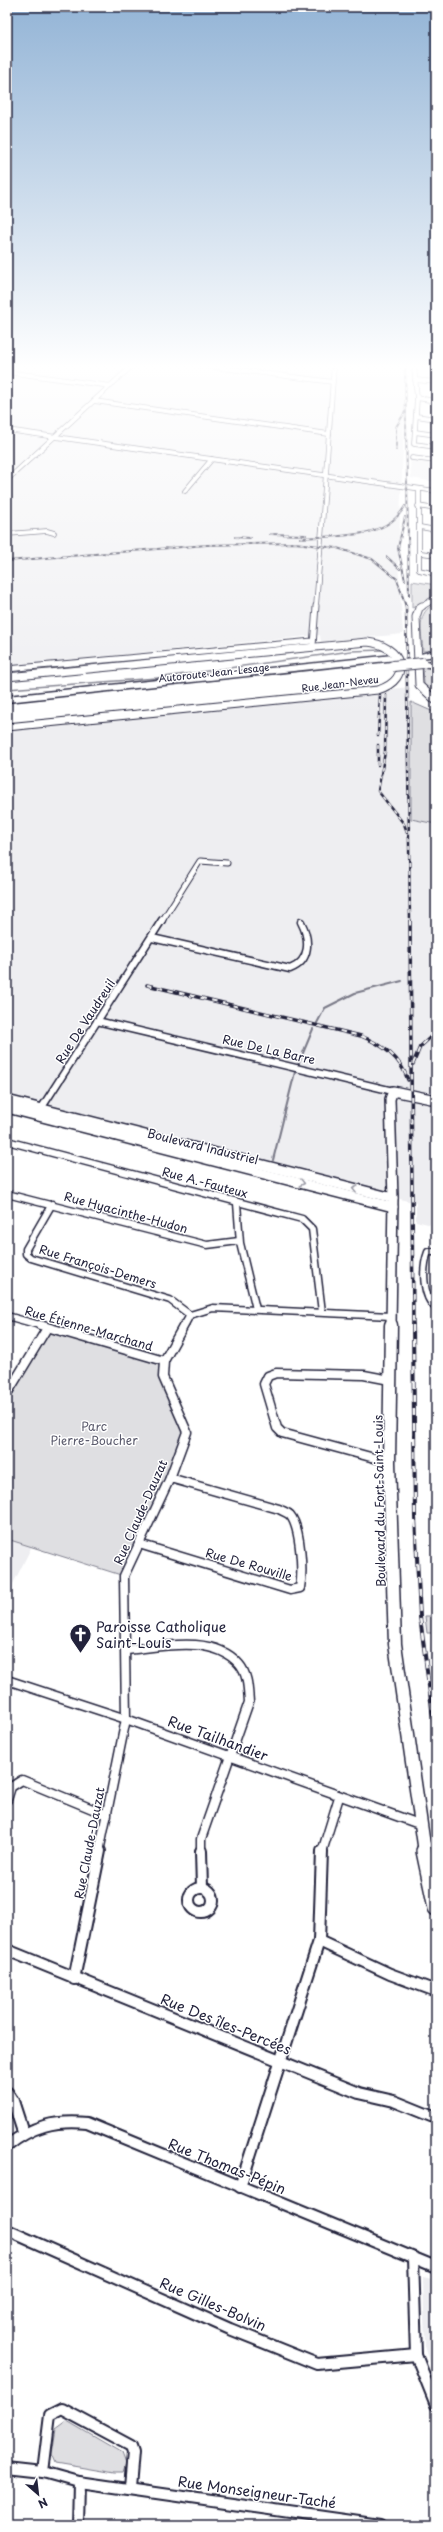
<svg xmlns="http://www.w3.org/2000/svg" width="443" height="2532" font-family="'Playpen Sans',sans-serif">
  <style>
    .built { fill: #eeeef1 }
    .green { fill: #dfdfe2; stroke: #80808e }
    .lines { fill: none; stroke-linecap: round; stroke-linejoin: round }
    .stream-far1 { stroke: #7a7a88; stroke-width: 1.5 }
    .stream { stroke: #7a7a88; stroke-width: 2 }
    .street-far4-casing { stroke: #22223b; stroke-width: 5.5 }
    .street-far3-casing { stroke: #22223b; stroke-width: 7 }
    .street-far2-casing { stroke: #22223b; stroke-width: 9 }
    .street-far1-casing { stroke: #22223b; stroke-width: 11 }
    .street-casing { stroke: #22223b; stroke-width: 14 }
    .secondary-far4-casing { stroke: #22223b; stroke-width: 7 }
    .secondary-far3-casing { stroke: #22223b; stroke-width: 9 }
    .secondary-far2-casing { stroke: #22223b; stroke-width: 12 }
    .secondary-far1-casing { stroke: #22223b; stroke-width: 15 }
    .secondary-casing { stroke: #22223b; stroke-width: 18 }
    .highway-casing { stroke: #22223b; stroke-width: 3 }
    .street-far4 { stroke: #fff; stroke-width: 4 }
    .street-far3 { stroke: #fff; stroke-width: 5 }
    .street-far2 { stroke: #fff; stroke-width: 6 }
    .street-far1 { stroke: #fff; stroke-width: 8 }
    .street { stroke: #fff; stroke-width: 10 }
    .secondary-far4 { stroke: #fff; stroke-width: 5.5 }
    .secondary-far3 { stroke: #fff; stroke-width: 7 }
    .secondary-far2 { stroke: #fff; stroke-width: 9 }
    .secondary-far1 { stroke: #fff; stroke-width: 12 }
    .secondary { stroke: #fff; stroke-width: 15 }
    .highway { fill: #fff; fill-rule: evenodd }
    .rail-far3-casing { stroke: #22223b; stroke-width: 2 }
    .rail-far2-casing { stroke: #22223b; stroke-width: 2.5 }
    .rail-far1-casing { stroke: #22223b; stroke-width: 3.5 }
    .rail-casing { stroke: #22223b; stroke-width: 4 }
    .rail-far3 { stroke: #fff; stroke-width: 1; stroke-dasharray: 3.5; stroke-linecap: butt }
    .rail-far2 { stroke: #fff; stroke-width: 1.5; stroke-dasharray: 4; stroke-linecap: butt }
    .rail-far1 { stroke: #fff; stroke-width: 2; stroke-dasharray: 5.5; stroke-linecap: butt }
    .rail { stroke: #fff; stroke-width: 2.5; stroke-dasharray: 7; stroke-linecap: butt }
    .highway-bridge-casing { stroke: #22223b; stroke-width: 12; stroke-linecap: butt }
    .highway-bridge { stroke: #fff; stroke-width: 10 }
    .oneway { stroke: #9c9ca7 }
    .labels { text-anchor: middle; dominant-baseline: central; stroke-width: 3; stroke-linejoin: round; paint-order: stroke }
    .far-street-label { font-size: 10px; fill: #22223b; stroke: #fff }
    .street-label { font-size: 12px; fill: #22223b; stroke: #fff }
    .park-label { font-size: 12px; fill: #5b5b6d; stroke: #fff }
    .near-poi-label { font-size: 14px; fill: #22223b; stroke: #fff; text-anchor: start }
    .near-street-label { font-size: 14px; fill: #22223b; stroke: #fff }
  </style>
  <rect width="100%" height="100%" fill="#fff"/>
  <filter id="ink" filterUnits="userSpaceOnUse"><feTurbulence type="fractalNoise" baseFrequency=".025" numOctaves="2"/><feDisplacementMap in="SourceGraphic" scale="8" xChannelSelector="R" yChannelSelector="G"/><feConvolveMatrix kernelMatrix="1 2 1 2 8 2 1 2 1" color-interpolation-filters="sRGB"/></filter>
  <g filter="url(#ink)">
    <g class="built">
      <path d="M7,365H409L404,424L398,564L403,634L321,642L320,635L7,666Z"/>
      <path d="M410,458L436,462V482L411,478Z"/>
      <path d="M410,687L411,819L436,824V1226L416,1221V1203L7,1099V730Z"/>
      <path d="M7,1539L32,1546L7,1596Z"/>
      <path d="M423,2277L436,2280V2381L425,2346Z"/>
    </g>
    <g class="green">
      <path d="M412,581L436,585V596L412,608Z"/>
      <path d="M436,604V650L423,651C422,634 415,611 436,604Z"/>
      <path d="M423,667L436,668V695L424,684Z"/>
      <path d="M411,702L436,713V824L411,819Z"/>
      <path d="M47,1328L164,1361L163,1378L187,1432L124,1576L7,1539V1394Z"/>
      <path d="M425,1616H436V1633H427Z"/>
      <path d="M67,2421L122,2453L126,2464L123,2473H115L56,2463L52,2454L56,2429Z"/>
    </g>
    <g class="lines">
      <path class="stream-far1" d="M7,689L157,678L351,651L383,650"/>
      <g class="stream">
        <path d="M317,1023L325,1008L355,993L402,981"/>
        <path d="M298,1065L313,1029"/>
        <path d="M273,1160L295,1072"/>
      </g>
      <defs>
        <g id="street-far4">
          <path d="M199,365L333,382"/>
          <path d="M414,365L417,398L414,444L436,447"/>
          <path d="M7,372L111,386"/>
          <path d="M415,380L436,382"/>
          <path d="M417,398L436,401"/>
          <path d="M94,401L329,434"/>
          <path d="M416,416L436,419"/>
          <path d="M7,430L436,491"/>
          <path d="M415,432L436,435"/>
          <path d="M412,458L436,461"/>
          <path d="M7,480L133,365"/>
          <path d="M419,489V570L436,574"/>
          <path d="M185,491L212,459"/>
          <path d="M418,506L436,509"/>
          <path d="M420,527L436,530"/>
          <path d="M7,534L47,531L54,533"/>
          <path d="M421,553L436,555"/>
          <path d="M316,607L334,365"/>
        </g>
        <g id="street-far3">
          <path d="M313,645L316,606"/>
          <path d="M7,669L313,641"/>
          <path d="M162,921L200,861L227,863"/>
        </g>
        <g id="street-far2">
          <path d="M152,938L290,969C311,961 310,939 301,922"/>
          <path d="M97,1021L393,1091"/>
          <path d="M39,1112L162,920"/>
          <path d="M7,1141L302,1219L312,1229L322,1312"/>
          <path d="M7,1194L207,1245L239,1241"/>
          <path d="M237,1203L240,1243L256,1309"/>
          <path d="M52,1204L26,1249V1254L31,1258L170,1300L190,1315"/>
          <path d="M436,1252H428C422,1268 422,1297 436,1308"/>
          <path d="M7,1316L43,1326"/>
          <path d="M184,1326L190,1315L213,1308L391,1316"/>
        </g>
        <g id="street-far1">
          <path d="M40,1325L164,1361"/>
          <path d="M7,1394L47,1328"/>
          <path d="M389,1462L282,1433L277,1428L264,1384L268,1376L276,1373L364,1375L390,1380"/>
          <path d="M139,1544L290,1590L300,1588C303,1572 301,1528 290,1515C287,1512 282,1511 279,1509L170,1478"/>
          <path d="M126,1650C160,1647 213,1634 239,1664C248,1674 248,1689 249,1702L201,1839V1852"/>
          <path d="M7,1680L126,1719L419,1824"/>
          <path d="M7,1800L11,1787L22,1780L107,1815"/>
          <path d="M99,1852L126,1719L124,1576L170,1478L187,1432L163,1377L164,1361L184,1325"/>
          <path d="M322,1852L339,1797"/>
        </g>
        <g id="street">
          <path d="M201,1851L202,1888"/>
          <circle cx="201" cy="1900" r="12"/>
          <path d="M319,1941L390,1974L436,1991"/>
          <path d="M7,1950L359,2093L394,2101L436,2118"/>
          <path d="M74,1979L100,1851"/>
          <path d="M7,2092L13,2101L23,2132"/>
          <path d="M7,2146C32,2126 55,2120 87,2123L436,2267"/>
          <path d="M240,2187L319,1941L322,1851"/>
          <path d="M7,2230L230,2329L317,2364L416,2355"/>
          <path d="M413,2258L416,2355L436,2405"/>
          <path d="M7,2468L43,2472L79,2482L380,2525"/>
          <path d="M43,2472L50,2415L62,2409L131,2446L133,2452L130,2488"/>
          <path d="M78,2525L79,2482"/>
        </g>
        <path id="secondary-far4" d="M421,607L436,598"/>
        <g id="secondary-far3">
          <path d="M422,606L419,608L416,617L419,685L436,701"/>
          <path d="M7,677L367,642C401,645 415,678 378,690L7,727"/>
        </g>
        <g id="secondary-far2">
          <path d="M7,1100L393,1198"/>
          <path d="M7,1108L393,1207"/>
          <path d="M391,1326L393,1198L390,1099L393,1091L436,1100"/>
        </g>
        <path id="secondary-far1" d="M391,1325L389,1462L395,1644L425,1852"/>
        <path id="secondary" d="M424,1851L436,1908"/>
        <g id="highway">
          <path d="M436,650V656L422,658L417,655Z"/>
          <path d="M393,655L398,658L396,660L7,702V696Z"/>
          <path d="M423,661L436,662V668L420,666V662Z"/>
        </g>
      </defs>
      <use href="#street-far4" class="street-far4-casing"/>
      <use href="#street-far3" class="street-far3-casing"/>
      <use href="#street-far2" class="street-far2-casing"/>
      <use href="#street-far1" class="street-far1-casing"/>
      <use href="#street" class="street-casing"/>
      <use href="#secondary-far4" class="secondary-far4-casing"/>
      <use href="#secondary-far3" class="secondary-far3-casing"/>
      <use href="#secondary-far2" class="secondary-far2-casing"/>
      <use href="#secondary-far1" class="secondary-far1-casing"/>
      <use href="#secondary" class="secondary-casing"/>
      <use href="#highway" class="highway-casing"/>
      <use href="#street-far4" class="street-far4"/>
      <use href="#street-far3" class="street-far3"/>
      <use href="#street-far2" class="street-far2"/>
      <use href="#street-far1" class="street-far1"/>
      <use href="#street" class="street"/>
      <use href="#secondary-far4" class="secondary-far4"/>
      <use href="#secondary-far3" class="secondary-far3"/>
      <use href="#secondary-far2" class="secondary-far2"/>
      <use href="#secondary-far1" class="secondary-far1"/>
      <use href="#secondary" class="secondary"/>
      <use href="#highway" class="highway"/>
      <defs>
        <g id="rail-far3">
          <path d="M405,365L409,595"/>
          <path d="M396,450V427L405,412"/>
          <path d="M405,517L398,548L405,580"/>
          <path d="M270,534L306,535"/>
          <path d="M235,537L250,538"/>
          <path d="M300,538C334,535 386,541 405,506"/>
          <path d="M387,557L400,569"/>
          <path d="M7,561L207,545L295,543L337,548L372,559L397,579L406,607"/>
        </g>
        <g id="rail-far2">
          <path d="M406,606L410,921"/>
          <path d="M386,695L385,752L378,791L404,824L407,832"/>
          <path d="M378,736L380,695"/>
          <path d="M378,745V765"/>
        </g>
        <g id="rail-far1">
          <path d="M410,920L413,1326"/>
          <path d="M147,985L361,1036C383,1045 400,1057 408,1080"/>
          <path d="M413,1064L420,1047L436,1032"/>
        </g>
        <path id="rail" d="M413,1325L415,1517L420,1617L436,1740"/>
      </defs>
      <use href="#rail-far3" class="rail-far3-casing"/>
      <use href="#rail-far2" class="rail-far2-casing"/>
      <use href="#rail-far1" class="rail-far1-casing"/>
      <use href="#rail" class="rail-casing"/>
      <use href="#rail-far3" class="rail-far3"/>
      <use href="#rail-far2" class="rail-far2"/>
      <use href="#rail-far1" class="rail-far1"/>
      <use href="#rail" class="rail"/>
      <defs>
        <path id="highway-bridge" d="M393,666L423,663"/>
      </defs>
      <use href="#highway-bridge" class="highway-bridge-casing"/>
      <use href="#highway-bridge" class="highway-bridge"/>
    </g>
    <defs><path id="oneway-chevron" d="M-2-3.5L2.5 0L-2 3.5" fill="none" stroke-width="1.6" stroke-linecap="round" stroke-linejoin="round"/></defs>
    <g class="oneway">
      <use href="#oneway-chevron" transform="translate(302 1183) rotate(14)"/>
      <use href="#oneway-chevron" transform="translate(355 1189) rotate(-166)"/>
    </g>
  </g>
  <linearGradient id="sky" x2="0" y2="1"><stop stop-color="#93b4d6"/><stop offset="0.51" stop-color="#fff"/><stop offset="1" stop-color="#fff" stop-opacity="0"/></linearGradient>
  <rect width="443" height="719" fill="url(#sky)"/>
  <defs>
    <symbol id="church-pin" viewBox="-11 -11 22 30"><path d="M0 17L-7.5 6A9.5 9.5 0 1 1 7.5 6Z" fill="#22223b" stroke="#fff"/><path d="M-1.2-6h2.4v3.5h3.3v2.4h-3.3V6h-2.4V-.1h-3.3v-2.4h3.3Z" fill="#fff"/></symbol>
  </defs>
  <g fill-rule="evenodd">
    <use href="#church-pin" x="68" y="1622" width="25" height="34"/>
  </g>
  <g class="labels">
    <g class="far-street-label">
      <text transform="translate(214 672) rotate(-6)">Autoroute Jean-Lesage</text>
      <text transform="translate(340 683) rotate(-7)">Rue Jean-Neveu</text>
    </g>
    <g class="street-label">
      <text transform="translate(85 1021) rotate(-57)">Rue De Vaudreuil</text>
      <text transform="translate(269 1049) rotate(13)">Rue De La Barre</text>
      <text transform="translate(203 1146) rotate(14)">Boulevard Industriel</text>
      <text transform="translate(205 1182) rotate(15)">Rue A.-Fauteux</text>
      <text transform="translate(126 1212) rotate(15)">Rue Hyacinthe-Hudon</text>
      <text transform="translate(98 1266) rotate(17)">Rue François-Demers</text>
      <text transform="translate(89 1328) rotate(16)">Rue Étienne-Marchand</text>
      <text transform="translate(379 1501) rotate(-91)">Boulevard du Fort-Saint-Louis</text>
      <text transform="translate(140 1512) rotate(-66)">Rue Claude-Dauzat</text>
      <text transform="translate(249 1564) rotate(16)">Rue De Rouville</text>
      <text transform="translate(89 1843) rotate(-79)">Rue Claude-Dauzat</text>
    </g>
    <g class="park-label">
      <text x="94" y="1426">Parc<tspan x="94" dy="14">Pierre-Boucher</tspan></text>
    </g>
    <g class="near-poi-label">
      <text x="96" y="1626">Paroisse Catholique<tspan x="96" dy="16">Saint-Louis</tspan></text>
    </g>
    <g class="near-street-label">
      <text transform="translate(218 1738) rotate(20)">Rue Tailhandier</text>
      <text transform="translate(226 2024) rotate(22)">Rue Des îles-Percées</text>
      <text transform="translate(227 2166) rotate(22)">Rue Thomas-Pépin</text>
      <text transform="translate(213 2304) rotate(23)">Rue Gilles-Bolvin</text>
      <text transform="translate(257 2492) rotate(8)">Rue Monseigneur-Taché</text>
    </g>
  </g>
  <rect width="443" height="2532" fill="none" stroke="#fff" stroke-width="24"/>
  <rect x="12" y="12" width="419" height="2508" fill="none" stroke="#22223b" stroke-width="1.5" filter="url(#ink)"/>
  <g transform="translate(38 2494) rotate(152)" stroke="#ffffff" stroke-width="3" paint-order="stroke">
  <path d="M0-3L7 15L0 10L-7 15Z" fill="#22223b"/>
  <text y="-6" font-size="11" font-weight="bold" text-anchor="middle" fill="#22223b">N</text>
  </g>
</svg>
